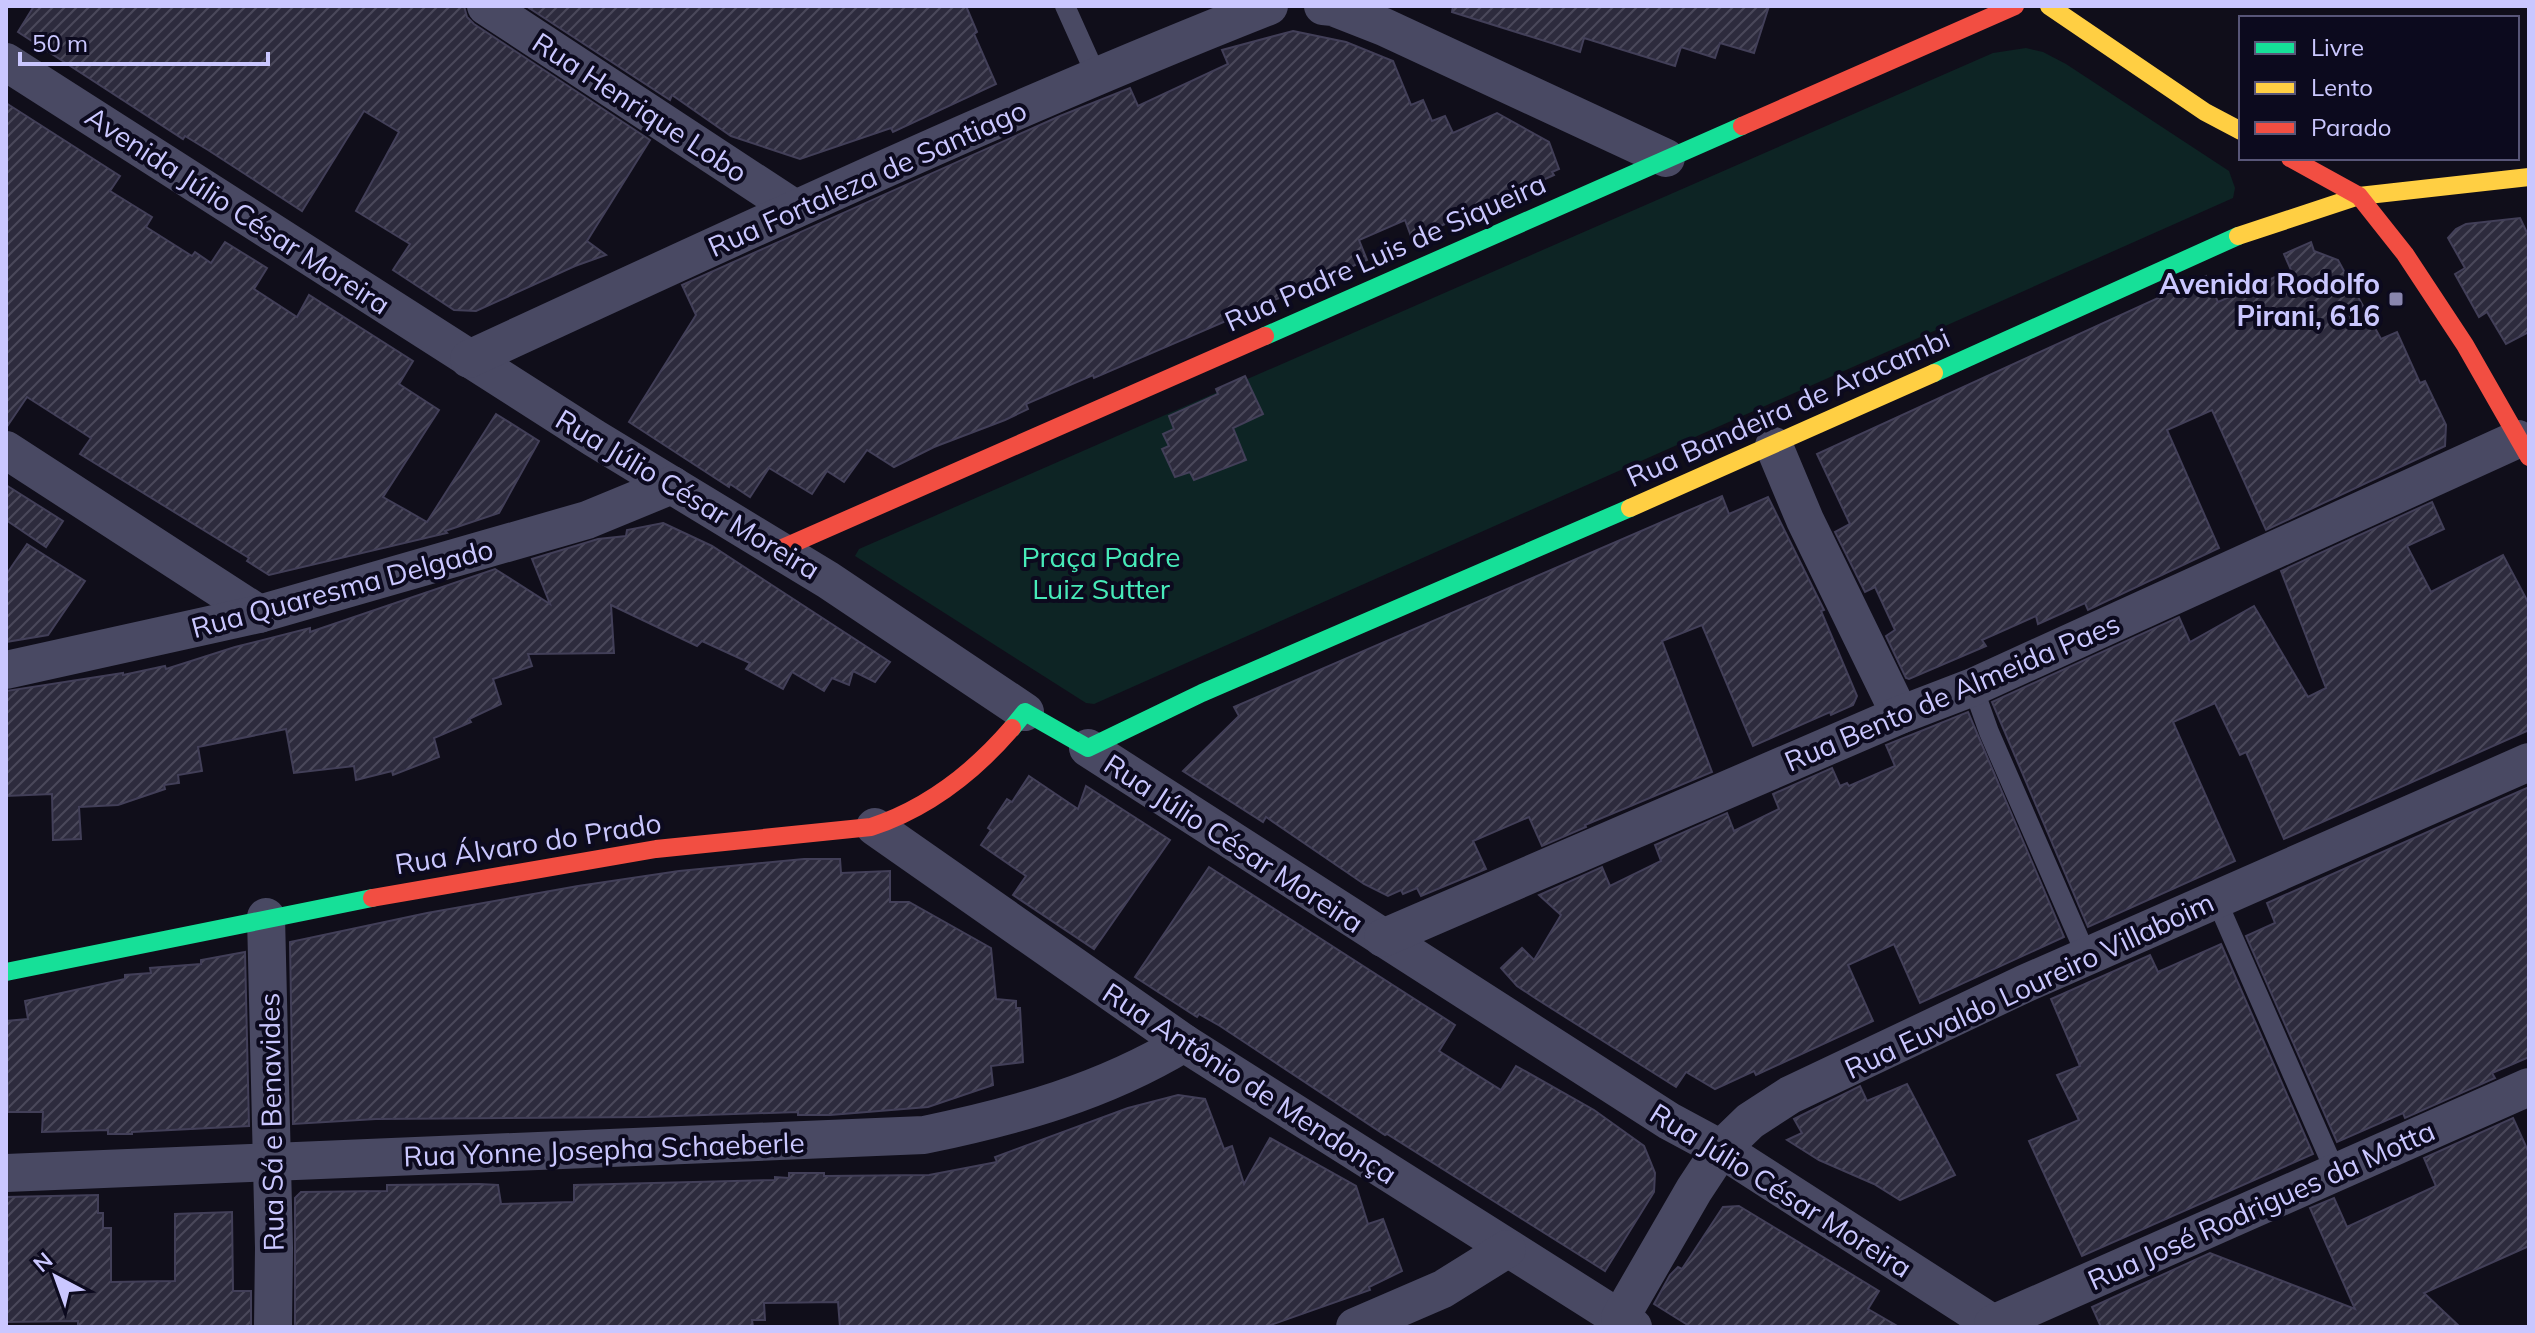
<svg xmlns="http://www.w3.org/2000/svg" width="2535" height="1333" font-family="Mulish,sans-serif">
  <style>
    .green { fill: #0d2424 }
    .building { fill: url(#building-hatch); stroke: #423f58; stroke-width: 2 }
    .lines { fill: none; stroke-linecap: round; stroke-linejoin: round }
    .lane { stroke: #494963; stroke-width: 20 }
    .street { stroke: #494963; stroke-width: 38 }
    .fast { stroke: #16e098; stroke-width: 18 }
    .slow { stroke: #ffcf43; stroke-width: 18 }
    .jam { stroke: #f24e42; stroke-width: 18 }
    .poi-dot { fill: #8986af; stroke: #0c0a1e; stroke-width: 3 }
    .labels { text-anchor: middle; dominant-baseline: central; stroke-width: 8; stroke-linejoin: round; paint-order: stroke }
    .street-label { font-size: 28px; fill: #cac7ff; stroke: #0c0a1e }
    .poi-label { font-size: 28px; font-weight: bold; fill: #cac7ff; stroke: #0c0a1e; text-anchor: end }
    .park-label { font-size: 28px; fill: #47eab9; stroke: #0c0a1e }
  </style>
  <defs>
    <pattern id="building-hatch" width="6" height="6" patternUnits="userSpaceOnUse" patternTransform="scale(2)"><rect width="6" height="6" fill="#2d2b3d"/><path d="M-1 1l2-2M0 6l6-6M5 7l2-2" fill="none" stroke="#4a485a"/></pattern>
  </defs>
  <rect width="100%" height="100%" fill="#100e1a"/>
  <path class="green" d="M2026,48L2043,52L2066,64L2229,171L2235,188L2233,198L1094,704L1086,703L855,556L859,549L1993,53Z"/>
  <g class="building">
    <path d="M34,6H464L467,17L474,24L650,140L587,241L606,255L575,266L476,311L454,310L393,270L410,244L356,211L399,132L364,111L302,211L208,150L185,136L183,139L18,32Z"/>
    <path d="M526,6H966L977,32L974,34L996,84L893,132L891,128L800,159L731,136L672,95L670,100Z"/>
    <path d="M1453,6H1769L1754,53L1720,43L1715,58L1681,47L1675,66L1584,38L1580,52L1452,12Z"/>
    <path d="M1293,31L1346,42L1393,61L1411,105L1423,100L1432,121L1445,116L1453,133L1497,113L1549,142L1559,169L1552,172L1554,175L1412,239L1405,220L1359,240L1367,260L1094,378L1093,375L1026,404L1028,409L1005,420L934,447L894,467L867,450L844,482L827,471L812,494L769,468L750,497L730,484L729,487L629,422L696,315L682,285L1060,116L1130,88L1138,106L1228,64L1222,50Z"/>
    <path d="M6,103L120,176L110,191L152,217L146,227L192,256L195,252L211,263L225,242L267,268L254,289L297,317L309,295L413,361L399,384L439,410L383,497L427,522L496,414L539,441L499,513L445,531L447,533L269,575L247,561L249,558L80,454L91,438L27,397L6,428Z"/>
    <path d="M2520,218L2529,237V332L2506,344L2487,312L2479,317L2455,274L2465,268L2448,238L2456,229L2466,224Z"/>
    <path d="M2311,242L2314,251L2338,260L2381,339L2397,332L2420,383L2425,381L2446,425L2445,446L2266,530L2212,410L2167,430L2219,548L2088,610L2085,603L2038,624L2036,616L1982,640L1986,646L1909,679L1906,678L1886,636L1895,630L1875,587L1865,592L1835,532L1850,524L1817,454L2206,276L2218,302L2291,270L2284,254Z"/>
    <path d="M1245,376L1263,414L1233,428L1246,460L1194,480L1190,472L1175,477L1162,449L1169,446L1163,434L1174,429L1169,416L1218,394L1216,389Z"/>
    <path d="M6,485L63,521L46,547L6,520Z"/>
    <path d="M1722,496L1729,514L1768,497L1824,610L1821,611L1857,696L1853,705L1831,715L1830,712L1753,746L1702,625L1662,641L1712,772L1585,825L1586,827L1542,846L1529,817L1473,841L1486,869L1421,896L1417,888L1403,894L1401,890L1388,896L1364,884L1266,817L1263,822L1183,771L1239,716L1234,707Z"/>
    <path d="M2432,502L2444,529L2407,546L2431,592L2503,555L2529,604V730L2284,839L2246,752L2240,755L2215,703L2173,722L2235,861L2088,927L1992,702L2179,617L2190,642L2254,606L2308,697L2326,688L2281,571Z"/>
    <path d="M663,523L712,546L890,662L875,682L853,671L849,685L832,678L824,691L792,672L783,689L746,669L750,663L702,641L697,646L611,605L614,653L528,654L532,666L493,679L501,704L469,719L471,722L434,738L439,757L393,775L392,771L356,780L354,766L294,773L286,729L198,747L202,771L178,775L179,783L164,785L165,789L118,805L79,807L81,839L53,840L52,794L6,796V691L123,673V675L165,666L166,669L235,647L310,628V632L495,569L550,604L532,559L598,539L626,536L627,530Z"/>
    <path d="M27,544L85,581L48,635L6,642V575Z"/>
    <path d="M1968,712L2064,937L1920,1003L1894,944L1848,965L1873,1021L1756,1075L1754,1071L1715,1089L1686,1072L1676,1087L1535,998L1517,986L1501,968L1522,948L1534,960L1561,915L1539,895L1602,867L1610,886L1661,861L1655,845L1727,813L1734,831L1779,809L1773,794L1832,768L1840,786L1847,783L1849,786L1895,766L1886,745Z"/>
    <path d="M1029,776L1078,809L1086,786L1170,840L1094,949L1013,895L1026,876L981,845L991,830L988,828L1007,799L1012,802Z"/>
    <path d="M2529,787V1057L2492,1073L2495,1078L2405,1118L2403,1113L2337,1142L2246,936L2275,923L2267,903Z"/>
    <path d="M804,859H840L841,873L890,871V902H909L991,948L996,999L1016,1001V1008H1020L1023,1062L991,1066L993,1085L928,1107L830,1115H798V1112L645,1117L376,1119L293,1124L290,942L427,913L578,886L679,871Z"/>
    <path d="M1209,867L1455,1025L1439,1051L1501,1090L1516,1066L1594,1110L1644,1146L1655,1173L1654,1192L1605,1271L1387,1134L1385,1135L1220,1026L1199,1014L1197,1017L1135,977Z"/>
    <path d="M2221,944L2313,1154L2082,1256L2029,1141L2079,1120L2057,1075L2080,1066L2051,999L2150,955L2158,972Z"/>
    <path d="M245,952L249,1126L132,1132V1134H108V1130L42,1132L43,1112H8L6,1021L28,1019L25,1001L125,979V975L151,973L150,968L201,964V960Z"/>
    <path d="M1907,1084L1955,1175L1900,1200L1874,1184L1819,1160L1787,1140L1802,1133L1794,1119L1860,1086L1867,1101Z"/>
    <path d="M1178,1095L1205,1099L1224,1149L1232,1146L1244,1184L1270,1138L1356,1186L1368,1224L1383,1219L1402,1271L1369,1287L1370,1290L1265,1327H840L838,1302L764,1303L765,1320H752L753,1327H295V1198L301,1192L387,1191V1185L479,1184L498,1185L501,1204L574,1202V1185L775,1180V1177L789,1178V1173H824V1176L929,1175L997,1162L995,1157L1128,1108Z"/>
    <path d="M2513,1118L2529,1153V1246L2424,1293L2460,1327H2101L2092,1307L2210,1253L2355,1309L2310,1208L2334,1198L2347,1227L2436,1186L2424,1158Z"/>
    <path d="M98,1195V1213H103V1228H111V1282L175,1281V1214L232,1212L233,1291H251V1327H78V1321L6,1322V1197Z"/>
    <path d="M1739,1206L1879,1291L1868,1309L1899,1327H1691L1654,1304L1670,1275L1678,1267L1682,1269L1723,1207Z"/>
  </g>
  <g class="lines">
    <g class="lane">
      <path d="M1065,6L1096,75"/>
      <path d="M1973,687L1989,732L2087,957"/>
      <path d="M2216,899L2335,1171"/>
    </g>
    <g class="street">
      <path d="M486,6L795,209"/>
      <path d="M1323,6L1333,7L1384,27L1666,158"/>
      <path d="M6,62L594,438L828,580L1025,712"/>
      <path d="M469,359C734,237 998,113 1269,6"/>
      <path d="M1774,446L1805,520L1900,715"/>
      <path d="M6,450L259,614"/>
      <path d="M6,670L259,614L587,520L672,485"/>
      <path d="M1088,748L1669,1121L1721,1149L1998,1327"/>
      <path d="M875,827L1184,1043L1633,1327"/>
      <path d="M266,917L274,1248L273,1327"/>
      <path d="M1383,938L1900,715L1973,687L2518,439"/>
      <path d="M6,1173L924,1135C1016,1116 1103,1092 1184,1043"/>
      <path d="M1620,1318L1694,1190L1721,1149L1750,1121L1790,1095L2024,984L2529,762"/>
      <path d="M1993,1324L2529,1087"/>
      <path d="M1355,1327L1443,1289L1507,1249"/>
    </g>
    <g class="fast">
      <path d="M1265,336L1742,126"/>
      <path d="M1934,373L2238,236"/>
      <path d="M1012,728L1025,712L1088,748L1202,693L1630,508"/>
      <path d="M6,972L372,898"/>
    </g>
    <g class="slow">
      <path d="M2049,6L2205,112L2241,131"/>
      <path d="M2238,236L2359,196L2529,177"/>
      <path d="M1630,508L1934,373"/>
    </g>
    <g class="jam">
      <path d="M1742,126L2015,6"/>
      <path d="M2290,158L2359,196L2405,254L2465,345L2529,457"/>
      <path d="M778,550L1265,336"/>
      <path d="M372,898L656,849L871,827C926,809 974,772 1012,728"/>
    </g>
  </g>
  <rect class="poi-dot" x="2388" y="291" width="16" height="16" rx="4"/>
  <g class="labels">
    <g class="street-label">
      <text transform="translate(640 107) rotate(33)">Rua Henrique Lobo</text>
      <text transform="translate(867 178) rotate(-24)">Rua Fortaleza de Santiago</text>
      <text transform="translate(238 210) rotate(33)">Avenida Júlio César Moreira</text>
      <text transform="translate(1385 252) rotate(-24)">Rua Padre Luis de Siqueira</text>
      <text transform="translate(1788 407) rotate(-24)">Rua Bandeira de Aracambi</text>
      <text transform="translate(688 494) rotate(31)">Rua Júlio César Moreira</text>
      <text transform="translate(342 588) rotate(-15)">Rua Quaresma Delgado</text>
      <text transform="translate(1952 692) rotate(-23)">Rua Bento de Almeida Paes</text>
      <text transform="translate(528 843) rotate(-9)">Rua Álvaro do Prado</text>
      <text transform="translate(1234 843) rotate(33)">Rua Júlio César Moreira</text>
      <text transform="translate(2029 985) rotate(-25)">Rua Euvaldo Loureiro Villaboim</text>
      <text transform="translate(1250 1083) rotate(33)">Rua Antônio de Mendonça</text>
      <text transform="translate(271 1122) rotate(-91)">Rua Sá e Benavides</text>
      <text transform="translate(604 1149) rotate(-2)">Rua Yonne Josepha Schaeberle</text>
      <text transform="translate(1781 1190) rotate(32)">Rua Júlio César Moreira</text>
      <text transform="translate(2261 1205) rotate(-24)">Rua José Rodrigues da Motta</text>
    </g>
    <g class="poi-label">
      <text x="2380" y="283">Avenida Rodolfo<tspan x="2380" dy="32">Pirani, 616</tspan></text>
    </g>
    <g class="park-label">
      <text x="1101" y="556">Praça Padre<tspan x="1101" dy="32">Luiz Sutter</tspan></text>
    </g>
  </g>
  <rect width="2535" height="1333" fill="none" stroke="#cac7ff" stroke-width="16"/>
  <rect x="2239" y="16" width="280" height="144" fill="#0c0a1e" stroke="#585678" stroke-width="2"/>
  <rect x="2255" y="42" width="40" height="12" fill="#16e098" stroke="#585678" stroke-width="2"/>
  <text x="2311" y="56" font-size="24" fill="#cac7ff">Livre</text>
  <rect x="2255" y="82" width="40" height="12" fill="#ffcf43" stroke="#585678" stroke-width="2"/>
  <text x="2311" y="96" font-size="24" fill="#cac7ff">Lento</text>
  <rect x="2255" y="122" width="40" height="12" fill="#f24e42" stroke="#585678" stroke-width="2"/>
  <text x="2311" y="136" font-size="24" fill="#cac7ff">Parado</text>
  <g transform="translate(56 1277) rotate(319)" stroke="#0c0a1e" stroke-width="6" paint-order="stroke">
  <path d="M0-6L14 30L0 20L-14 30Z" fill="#cac7ff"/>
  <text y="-12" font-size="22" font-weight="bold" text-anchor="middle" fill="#cac7ff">N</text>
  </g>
  <path d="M20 52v12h248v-12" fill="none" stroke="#cac7ff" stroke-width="4"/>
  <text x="32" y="52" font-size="24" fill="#cac7ff" stroke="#0c0a1e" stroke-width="6" paint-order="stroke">50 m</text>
</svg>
